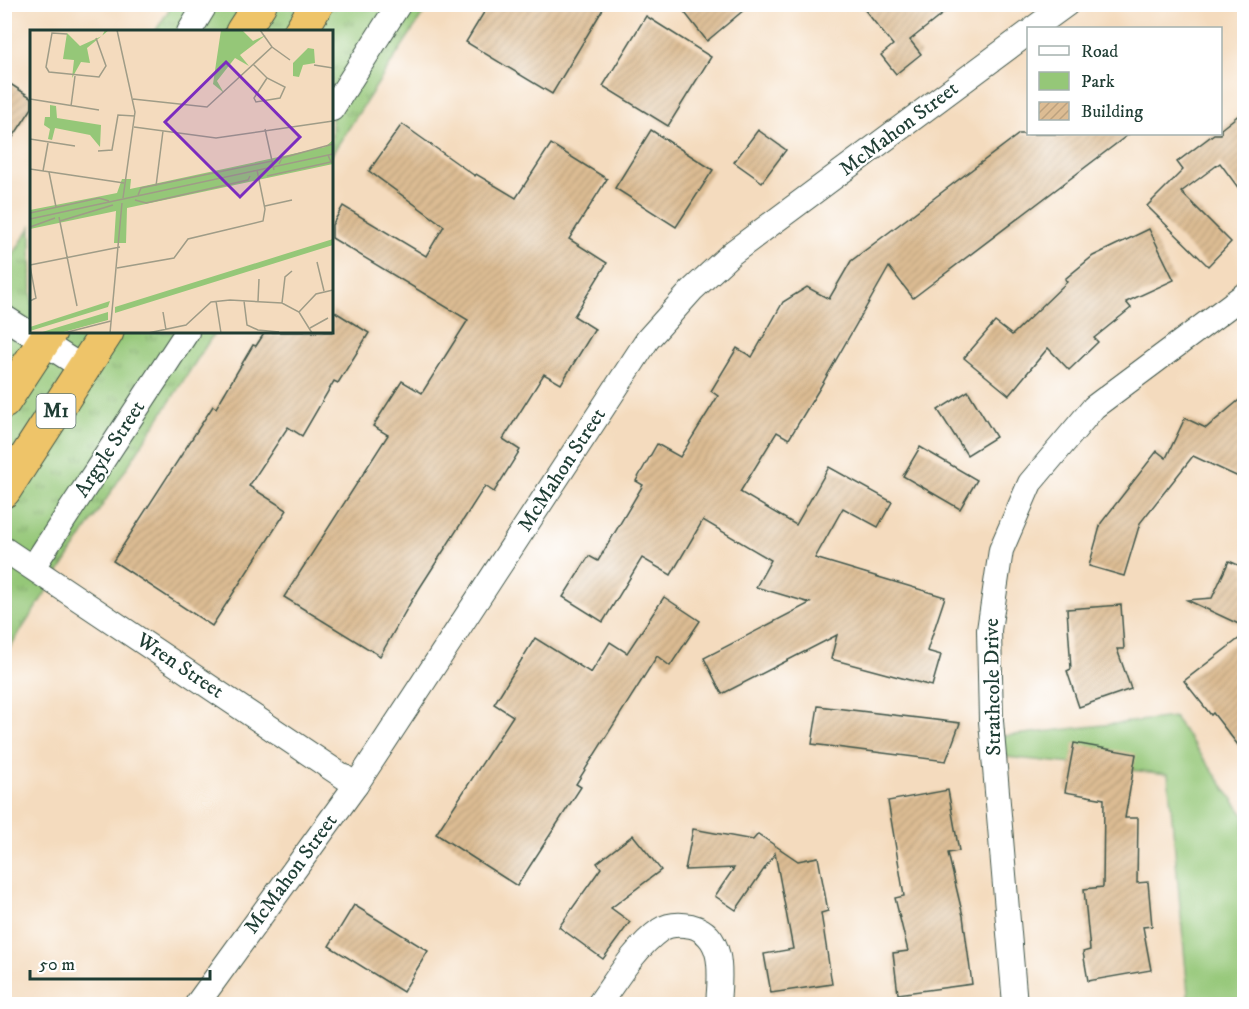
<svg xmlns="http://www.w3.org/2000/svg" width="1249" height="1009" font-family="'IM FELL DW Pica',serif">
  <style>
    .grass { fill: url(#grass-tufts); stroke: #5a8256; stroke-width: 1.5 }
    .park { fill: #95c778; stroke: #5a8256; stroke-width: 1.5 }
    .building { fill: url(#building-hatch) }
    .lines { fill: none; stroke-linecap: round; stroke-linejoin: round }
    .minor-casing { stroke: #3f5549; stroke-width: 26 }
    .trunk-casing { stroke: #3f5549; stroke-width: 35 }
    .minor { stroke: #fff; stroke-width: 24 }
    .trunk { stroke: #eec469; stroke-width: 33 }
    .labels { text-anchor: middle; dominant-baseline: central; stroke-width: 4.5; stroke-linejoin: round; paint-order: stroke }
    .shield { fill: #fff; stroke: #627771; stroke-width: 1.5 }
    .shield-label { font-size: 20px; font-weight: bold; fill: #1f3d34 }
    .street-label { font-size: 21px; fill: #1f3d34; stroke: #fff }
    .inset-road { fill: none; stroke: #9f9c87; stroke-width: 1.5 }
    .view { fill: #7b2cbf; fill-opacity: 0.15; stroke: #7b2cbf; stroke-width: 3 }
    .inset-edge { fill: none; stroke: #1f3d34; stroke-width: 3 }
  </style>
  <defs>
    <pattern id="grass-tufts" width="24" height="20" patternUnits="userSpaceOnUse" patternTransform="scale(1.5)"><rect width="24" height="20" fill="#95c778"/><path d="M3 7l-1-3M5 7V3M7 7l1-3M15 17l-1-3M17 17v-4M19 17l1-3" fill="none" stroke="#79a363"/></pattern>
    <pattern id="building-hatch" width="6" height="6" patternUnits="userSpaceOnUse" patternTransform="scale(1.5)"><rect width="6" height="6" fill="#dcbc93"/><path d="M-1 1l2-2M0 6l6-6M5 7l2-2" fill="none" stroke="#bca27f"/></pattern>
  </defs>
  <rect width="100%" height="100%" fill="#fff"/>
  <filter id="ink" filterUnits="userSpaceOnUse"><feTurbulence type="fractalNoise" baseFrequency=".0167" numOctaves="2"/><feDisplacementMap in="SourceGraphic" scale="12" xChannelSelector="R" yChannelSelector="G"/><feConvolveMatrix kernelMatrix="1 2 1 2 8 2 1 2 1" color-interpolation-filters="sRGB"/></filter>
  <filter id="wash" filterUnits="userSpaceOnUse"><feTurbulence type="fractalNoise" baseFrequency=".008" numOctaves="4" result="noise"/><feDisplacementMap in="SourceGraphic" scale="24" xChannelSelector="R" yChannelSelector="G"/><feGaussianBlur stdDeviation="1.35" result="paint"/><feColorMatrix in="noise" values="0 0 0 0 0 0 0 0 0 0 0 0 0 0 0 0 0 1.4 0 .05"/><feComposite in="paint" operator="in"/></filter>
  <g filter="url(#wash)">
    <rect width="100%" height="100%" fill="#f4dbbe"/>
    <g class="grass">
      <path d="M172,5H429L332,154V32H155Z"/>
      <path d="M31,226L32,332H215L5,655V268Z"/>
    </g>
    <path class="park" d="M1174,717L1244,815V1004H1189L1168,774L997,756L996,737Z"/>
    <g id="blocks">
      <g class="building">
        <path d="M489,4H606L552,94L466,42Z"/>
        <path d="M678,4H751L707,41Z"/>
        <path d="M860,4H955L910,40L921,54L896,74L881,55L893,45Z"/>
        <path d="M646,16L711,57L668,126L603,86Z"/>
        <path d="M4,80L32,98V108L4,151Z"/>
        <path d="M1245,110V197L1220,163L1181,192L1231,242L1208,266L1147,206L1183,170L1177,162L1214,134H1221V129Z"/>
        <path d="M402,124L475,176L476,174L516,198L551,144L607,179L569,239L607,263L574,316L595,329L561,384L544,374L503,439L520,450L494,492L485,486L412,600L380,656L284,597L388,435L373,426L402,381L422,393L468,320L332,238V225L343,206L426,256L444,226L369,171Z"/>
        <path d="M651,130L713,170L676,227L615,188Z"/>
        <path d="M758,130L786,150L762,182L734,162Z"/>
        <path d="M1019,134H1129L913,298L889,267L821,386L789,439L777,432L740,492L796,525L829,467L892,502L878,527L843,508L815,558L945,597L927,651L941,655L932,686L831,659L837,635L722,694L704,658L810,603L756,587L771,560L703,520L671,575L642,558L603,622L563,597L589,556L598,561L643,485L636,481L657,444L680,457L718,396L711,391L737,348L752,357L783,302L807,287L829,299L851,261Z"/>
        <path d="M1149,229L1174,280L1126,302L1131,308L1094,338L1098,342L1069,370L1048,348L1009,395L964,358L995,322L1012,335L1067,282L1065,279L1093,256Z"/>
        <path d="M332,310L369,333L338,383L334,381L302,436L288,427L249,486L287,510L212,626L113,561L213,406L216,408L253,345L256,346L265,332H332Z"/>
        <path d="M968,391L996,437L967,455L938,410Z"/>
        <path d="M1245,395V480L1193,456L1140,523L1124,576L1089,566L1101,523L1157,451L1166,458L1185,418L1206,428Z"/>
        <path d="M920,447L977,480L960,509L903,476Z"/>
        <path d="M1229,561L1245,568V627L1187,600L1212,598Z"/>
        <path d="M664,597L700,621L670,666L657,656L576,784L581,787L517,886L436,834L513,716L494,704L535,638L591,673L610,642L627,653Z"/>
        <path d="M1121,605L1124,649H1117L1131,689L1079,707L1067,671L1071,669L1067,609Z"/>
        <path d="M1245,634V754L1213,713L1211,715L1184,681Z"/>
        <path d="M818,706L960,723L946,761L812,744Z"/>
        <path d="M1074,743L1136,754L1125,818H1138L1137,883L1148,882L1152,926L1143,927L1151,970L1088,981L1083,952L1090,950L1084,889L1103,887L1104,799L1065,792Z"/>
        <path d="M948,790L959,851L948,853L963,916L972,984L898,994L893,953L908,951L895,898L904,896L888,801Z"/>
        <path d="M693,829L753,840L758,834L798,861L818,857L828,911L821,913L832,984L771,993L764,954L793,949L775,853L736,910L715,896L734,868L685,870Z"/>
        <path d="M633,835L661,870L611,908L630,922L603,959L559,927L601,868L597,863Z"/>
        <path d="M354,905L428,951L403,992L329,946Z"/>
      </g>
    </g>
  </g>
  <g filter="url(#ink)">
    <use href="#blocks" fill-opacity="0" stroke="#3f5549" stroke-width="1.5"/>
    <g class="lines">
      <defs>
        <g id="minor">
          <path d="M1034,28L1067,4"/>
          <path d="M189,32L206,4"/>
          <path d="M332,109L399,4"/>
          <path d="M4,317L83,368"/>
          <path d="M4,549L356,785"/>
          <path d="M33,567L187,332"/>
          <path d="M197,1004L356,785L648,339L692,290L732,253L1028,33"/>
          <path d="M599,1004C617,979 635,948 660,930C669,924 681,924 691,926C726,935 720,977 718,1004"/>
          <path d="M1015,1004L991,721L989,630L1001,550L1030,483L1094,407L1244,295"/>
        </g>
        <g id="trunk">
          <path d="M242,32L260,4"/>
          <path d="M300,32L317,4"/>
          <path d="M4,402L50,332"/>
          <path d="M4,491L107,332"/>
        </g>
      </defs>
      <use href="#minor" class="minor-casing"/>
      <use href="#trunk" class="trunk-casing"/>
      <use href="#minor" class="minor"/>
      <use href="#trunk" class="trunk"/>
    </g>
  </g>
  <g class="labels">
    <rect class="shield" x="36.5" y="394" width="39" height="34" rx="4.5"/>
    <g class="shield-label">
      <text x="56" y="411">M1</text>
    </g>
    <g class="street-label">
      <text transform="translate(899 129) rotate(-37)">McMahon Street</text>
      <text transform="translate(110 449) rotate(-57)">Argyle Street</text>
      <text transform="translate(562 470) rotate(-57)">McMahon Street</text>
      <text transform="translate(180 666) rotate(34)">Wren Street</text>
      <text transform="translate(993 687) rotate(-91)">Strathcole Drive</text>
      <text transform="translate(291 874) rotate(-54)">McMahon Street</text>
    </g>
  </g>
  <g transform="translate(30 30)">
    <rect width="303" height="303" fill="#f4dbbe"/>
    <path d="M303,110V134L97,178L96,213H84L86,181L0,199V180L87,163L92,149H101L100,159L119,155L295,117ZM80,271L78,277L0,301V297ZM78,282V290L30,303H9Z" fill="#95c778"/>
    <path d="M75,0H79L57,18L60,33L51,32L42,48L44,30L33,29L37,3L50,16L72,6ZM191,0H212L223,11L236,5L210,25L219,36L205,28L187,51L194,63L183,54ZM278,18L284,19L285,33L273,35L269,47L263,46V33ZM20,75L26,76L27,88L71,95L70,117L60,105L25,98L22,110L18,109L20,99L14,95L15,87H20ZM303,209V215L85,283V277Z" fill="#95c778"/>
    <path class="inset-road" d="M87,0L105,82L93,168M230,0L242,17L260,30M37,4L22,3L16,37L19,42L69,47L76,36L66,8M223,34L237,48L255,57L250,68L226,72L224,68L237,48M284,35L303,38M0,69L69,80M103,69L177,77L242,17M41,76L45,46M104,97L186,108L303,91M235,99L244,140M0,109L45,116M68,121L82,120L88,85L105,86M249,134L252,128L303,114M0,139L94,153M13,141L18,113M19,142L26,177M237,146L301,132L298,125M126,156L133,101M108,165L111,158L242,131M105,170L116,173L218,150L220,146M235,176L262,170M0,183L69,168L79,171M29,187L47,276M0,189L303,124M30,191L83,175M0,197L25,188M287,232L294,261M0,235L90,217M0,236L6,268L0,271M87,238L144,228L158,209L233,191L235,179L227,140M186,271L191,303M214,271L217,295L228,300L249,302M228,271L229,249M252,273L255,247L262,241M133,282L136,300M269,282L286,264L303,260M280,298L298,288M34,303L81,291M80,303L92,173M118,303L156,295L181,272L200,270L252,273L269,282L282,303"/>
    <path class="view" d="M196,32L270,107L210,167L135,92Z"/>
    <rect width="303" height="303" class="inset-edge"/>
  </g>
  <rect width="1249" height="1009" fill="none" stroke="#fff" stroke-width="24"/>
  <rect x="1027" y="27" width="195" height="108" fill="#ffffff" stroke="#a5b1ae" stroke-width="1.5"/>
  <rect x="1039" y="46" width="30" height="9" fill="#ffffff" stroke="#a5b1ae" stroke-width="1.5"/>
  <text x="1081" y="57" font-size="18" fill="#1f3d34">Road</text>
  <rect x="1039" y="72" width="30" height="18" fill="#95c778" stroke="#a5b1ae" stroke-width="1.5"/>
  <text x="1081" y="87" font-size="18" fill="#1f3d34">Park</text>
  <rect x="1039" y="102" width="30" height="18" fill="url(#building-hatch)" stroke="#a5b1ae" stroke-width="1.5"/>
  <text x="1081" y="117" font-size="18" fill="#1f3d34">Building</text>
  <path d="M30 970v9h180v-9" fill="none" stroke="#1f3d34" stroke-width="3"/>
  <text x="39" y="970" font-size="18" fill="#1f3d34" stroke="#ffffff" stroke-width="4.5" paint-order="stroke">50 m</text>
</svg>
